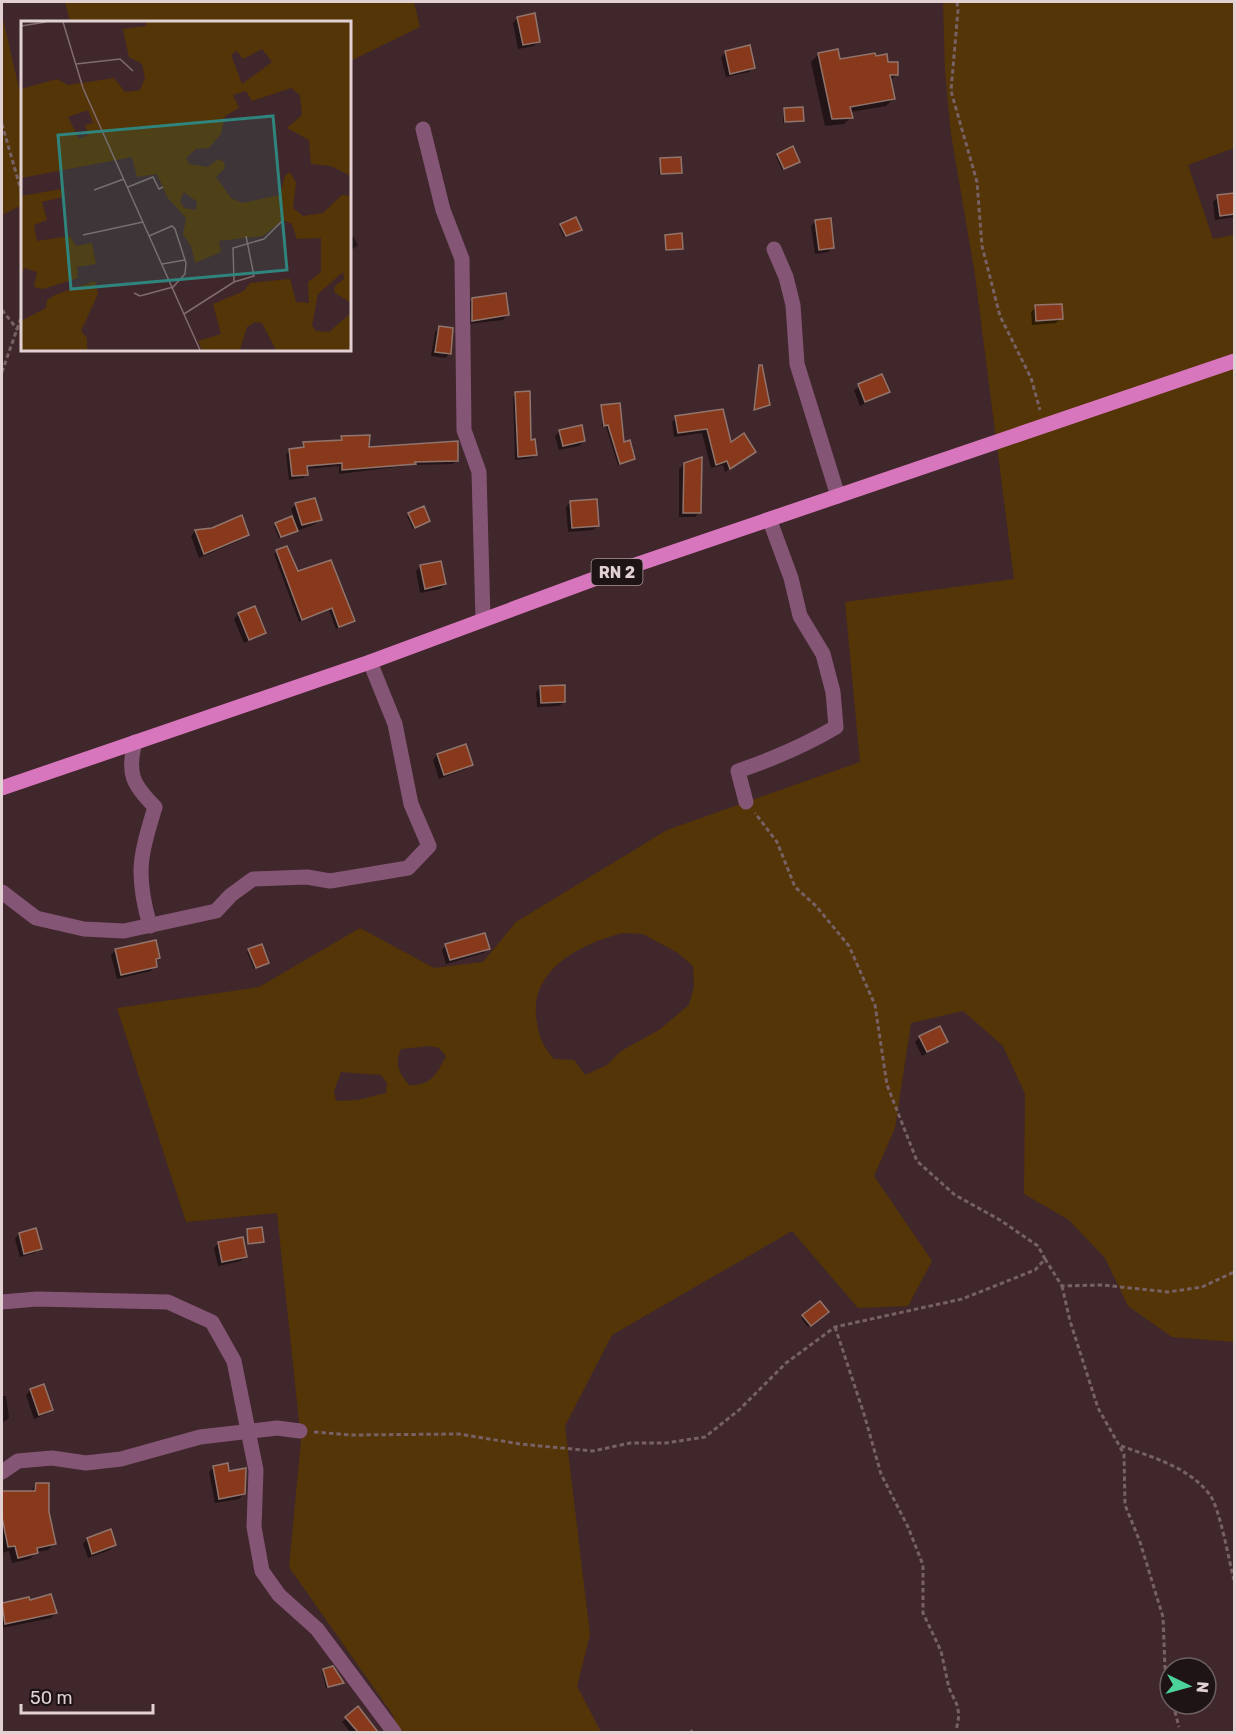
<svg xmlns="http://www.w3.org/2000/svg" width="1236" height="1734" font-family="Rubik,sans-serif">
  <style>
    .green { fill: #543507; fill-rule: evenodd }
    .shadow { fill: #0007 }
    .building { fill: #88391c; stroke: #91756c; stroke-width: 1.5 }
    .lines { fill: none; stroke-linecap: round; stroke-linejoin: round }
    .path { stroke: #776164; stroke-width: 3; stroke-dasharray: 4.5 3; stroke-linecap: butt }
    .minor { stroke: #855576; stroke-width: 15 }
    .major { stroke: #d876bd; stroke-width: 15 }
    .labels { text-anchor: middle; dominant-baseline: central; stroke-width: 5; stroke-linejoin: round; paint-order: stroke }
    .shield { fill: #1f1415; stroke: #a8989a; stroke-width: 1.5 }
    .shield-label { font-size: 16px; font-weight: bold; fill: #e2d1d3 }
    .inset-road { fill: none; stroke: #816b6e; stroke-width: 1.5 }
    .view { fill: #2f847d; fill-opacity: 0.15; stroke: #2f847d; stroke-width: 3 }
    .inset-edge { fill: none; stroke: #e2d1d3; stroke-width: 3 }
  </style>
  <rect width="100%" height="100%" fill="#40272b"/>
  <g class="green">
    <path d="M65,2H414L420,27L350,61V22H70Z"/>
    <path d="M943,2H1234V148L1188,165L1213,239L1234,235V1342L1172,1337L1128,1306L1105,1258L1069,1220L1024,1194L1025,1094L1003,1046L963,1011L911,1023L895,1128L874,1176L932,1261L908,1306L858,1308L792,1231L612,1335L565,1426L590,1635L577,1686L601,1732H398L393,1715L289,1567L301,1440L277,1213L186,1222L117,1008L259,987L360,928L434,968L483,962L516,922L667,830L860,762L845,602L1014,579L975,275L951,134L945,71ZM623,933L643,934L678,953L693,966L694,986L689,1005L659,1030L621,1051L607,1065L585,1075L574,1060L554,1059C544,1048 539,1038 537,1023C527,971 579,944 623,933ZM430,1046L439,1048L446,1056C438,1073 430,1087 409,1085C399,1073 394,1064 401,1049ZM341,1072L381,1075L387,1083L386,1093L358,1100L336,1101L334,1091Z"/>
    <path d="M2,15L22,101V205L2,215Z"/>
  </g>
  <g class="shadow">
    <path d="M518,18L538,41L534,46L518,49L513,23Z"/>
    <path d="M726,52L754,67L749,72L726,77L721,57Z"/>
    <path d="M818,55L839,61L887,63L896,75L890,81L893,99L886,106L850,112L851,117L844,124L825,126L811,62Z"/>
    <path d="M784,110L803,120L783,123Z"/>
    <path d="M778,155L796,163L782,170L776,157Z"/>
    <path d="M661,160L680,172L659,175Z"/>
    <path d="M1234,195V217L1215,220L1213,202L1218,197Z"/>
    <path d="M816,221L833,247L828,252L815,254L811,226Z"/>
    <path d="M561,225L578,231L564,237L559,227Z"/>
    <path d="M353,236L358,245L350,251V238Z"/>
    <path d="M665,236L682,248L665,251Z"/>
    <path d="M473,299L507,315L503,320L468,324V304Z"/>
    <path d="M1036,307L1061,318L1056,323L1032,325L1031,312Z"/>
    <path d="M440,327L450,354L445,358L431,356L435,332Z"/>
    <path d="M760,367L769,404L753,409L758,369Z"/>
    <path d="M881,376L888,391L860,406L854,390Z"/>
    <path d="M516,393L535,455L532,458L515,460L513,397Z"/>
    <path d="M602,407L634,459L632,460L618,465L606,427H602Z"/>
    <path d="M722,411L730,445L750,456L725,472L723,465L711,468L702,433L674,437L672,422L676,418Z"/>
    <path d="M560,431L584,441L579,446L559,450L555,436Z"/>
    <path d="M342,438L367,449L424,443L457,444V460L453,464L412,465L339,474V466L306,469L307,474L303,478L289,480L286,454L290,450L300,449L304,443L338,442Z"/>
    <path d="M684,464L699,513L695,517H679V469Z"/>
    <path d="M571,502L597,526L593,530L568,532L566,507Z"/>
    <path d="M296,504L320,519L315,524L279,538L274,526L294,517L291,509Z"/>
    <path d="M409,514L427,522L413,529L407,516Z"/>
    <path d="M212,529L248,534L243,539L199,558L191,536L195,531Z"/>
    <path d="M277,551L297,573L353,620L336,629L329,610L299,622L274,554Z"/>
    <path d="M421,566L445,584L440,589L420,593L416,571Z"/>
    <path d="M239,614L264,632L244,643L234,619Z"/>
    <path d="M541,687L564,702L559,706L537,707L536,692Z"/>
    <path d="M465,746L471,764L466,769L439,779L433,760L437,755Z"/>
    <path d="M446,946L488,948L484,953L446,964L442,950Z"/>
    <path d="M116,950L159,958L151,971L117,979L111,955Z"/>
    <path d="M249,950L267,963L254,969L247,952Z"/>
    <path d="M920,1037L946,1042L922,1056L915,1042Z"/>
    <path d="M35,1230L40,1248L35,1253L20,1257L15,1239L19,1234Z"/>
    <path d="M247,1230L263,1242L247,1245Z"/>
    <path d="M219,1243L245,1257L241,1261L218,1266L214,1248Z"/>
    <path d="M820,1303L827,1312L808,1327L801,1318Z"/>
    <path d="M31,1390L51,1410L46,1414L34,1419L26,1395Z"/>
    <path d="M2,1396H6L9,1418L2,1423Z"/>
    <path d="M214,1467L228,1473L244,1494L239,1499L215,1503L209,1472Z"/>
    <path d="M36,1484L47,1512L54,1543L48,1550L36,1552L30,1559L12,1563L9,1551L2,1553V1493H30Z"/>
    <path d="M87,1539L114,1545L110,1550L88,1558L83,1544Z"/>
    <path d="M2,1604L55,1613L51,1618L2,1628Z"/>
    <path d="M324,1670L342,1683L326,1688L322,1672Z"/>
    <path d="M358,1709L376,1732H350L342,1722Z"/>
  </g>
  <g class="building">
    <path d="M535,13L540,42L523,45L517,17Z"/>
    <path d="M750,45L755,68L730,74L725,51Z"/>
    <path d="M838,49L840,59L875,53L876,56L887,54L888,62H898V75H890L895,99L850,107L853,118L832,119L818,53Z"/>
    <path d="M803,107L804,121L785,122L784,108Z"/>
    <path d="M793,146L800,162L784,169L777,154Z"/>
    <path d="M681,157L682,173L661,174L660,158Z"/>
    <path d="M1234,193V214L1220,216L1217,195Z"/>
    <path d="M576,217L582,230L566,236L560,224Z"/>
    <path d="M831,218L834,248L819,250L815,220Z"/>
    <path d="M682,233L683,249L666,250L665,235Z"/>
    <path d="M506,293L509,315L472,321V298Z"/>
    <path d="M1062,304L1063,319L1036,321L1035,305Z"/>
    <path d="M439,326L453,328L451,354L435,352Z"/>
    <path d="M759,365H762L770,405L754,410Z"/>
    <path d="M882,374L890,392L865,402L858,384Z"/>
    <path d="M530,391L531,440L535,439L537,455L518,457L515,392Z"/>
    <path d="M620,403L624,442L630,440L635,459L620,464L608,425L604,426L601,405Z"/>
    <path d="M723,409L731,442L744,433L756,452L730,469L727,461L716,465L707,429L678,433L675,416Z"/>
    <path d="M582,425L585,441L563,446L559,430Z"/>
    <path d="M370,435L369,447L458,441V461L415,462L416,464L342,470V463L307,466L308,475L292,476L289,449L304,447L303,442L342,440L341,436Z"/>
    <path d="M702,457L701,513H683L684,463Z"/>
    <path d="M315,498L322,520L302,525L295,503Z"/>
    <path d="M597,499L599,526L572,528L570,501Z"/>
    <path d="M424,506L430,521L415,528L408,513Z"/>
    <path d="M242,515L249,535L204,554L195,530L212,528Z"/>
    <path d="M292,516L298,531L281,537L275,523Z"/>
    <path d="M287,546L298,571L331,560L355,621L339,627L332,608L302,620L276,550Z"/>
    <path d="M441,561L446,584L425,589L420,565Z"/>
    <path d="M255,606L266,633L249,640L238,613Z"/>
    <path d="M565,685V702L541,703L540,686Z"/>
    <path d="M466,744L473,765L444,775L437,754Z"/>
    <path d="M485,933L490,949L450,960L445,944Z"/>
    <path d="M156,940L160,958L156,959L157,967L121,975L115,949Z"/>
    <path d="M262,944L269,963L256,968L248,949Z"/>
    <path d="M940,1026L948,1042L927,1052L919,1036Z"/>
    <path d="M262,1227L264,1242L248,1244L247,1229Z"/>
    <path d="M36,1228L42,1249L24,1254L19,1233Z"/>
    <path d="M243,1237L247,1257L222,1262L218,1242Z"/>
    <path d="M820,1301L829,1312L811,1326L802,1315Z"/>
    <path d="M44,1384L53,1410L39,1415L30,1389Z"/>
    <path d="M228,1463L229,1471L246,1468L245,1494L219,1499L213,1466Z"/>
    <path d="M36,1483H49V1512L56,1544L37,1548L38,1553L18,1558L15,1546L8,1547L2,1517V1491H35Z"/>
    <path d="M111,1529L116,1545L92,1554L87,1538Z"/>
    <path d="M51,1594L57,1613L5,1624L2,1603L29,1597L30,1600Z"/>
    <path d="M333,1666L344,1683L328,1687L323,1669Z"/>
    <path d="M358,1706L378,1732H358L345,1717Z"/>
  </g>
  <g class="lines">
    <g class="path">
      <path d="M957,2L958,10L951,91L977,182L982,246L1000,316L1031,378L1040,410"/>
      <path d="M2,124L22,194"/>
      <path d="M2,310L18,330"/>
      <path d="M2,372L22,315"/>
      <path d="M1045,1259L1062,1286L1102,1285L1168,1292L1202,1287L1234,1272"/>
      <path d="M1062,1286L1070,1321L1098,1408L1124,1454L1125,1505L1140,1542L1163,1617L1165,1668L1170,1689"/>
      <path d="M835,1327L864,1414L881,1474L908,1527L923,1565V1613L941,1651L949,1688L957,1705L959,1715L956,1732"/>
      <path d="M314,1432L351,1435L459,1434L520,1444L593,1451L630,1443H666L705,1437L739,1410L786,1363L835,1327L962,1299L1035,1270L1045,1259L1038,1246L1000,1220L955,1195L917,1161L887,1085L875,1005L849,946L816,906L795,887L777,842L755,813"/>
      <path d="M1121,1446C1152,1457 1189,1467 1210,1495C1220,1509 1229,1561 1234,1580"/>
      <path d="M1173,1704L1179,1727"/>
      <path d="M691,1730L692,1732"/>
    </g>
    <g class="minor">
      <path d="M423,129L443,210L462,259L464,430L479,472L483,619"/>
      <path d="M774,249L786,277L793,305L797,364L838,496"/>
      <path d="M135,742C127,773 132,784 155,807C140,857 135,873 150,926"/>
      <path d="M746,802L738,771C773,759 804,746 836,727L833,692L823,654L800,616L791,578L770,521"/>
      <path d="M2,892L36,918L84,929L124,931L216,911L231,895L253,879L307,877L330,881L408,868L429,846L411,804L395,724L370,662"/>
      <path d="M2,1302L37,1299L168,1302L212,1322L234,1361L256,1470L254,1527L262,1571L279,1595L317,1629L394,1732"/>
      <path d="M2,1472L18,1461L52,1458L86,1463L121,1459L200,1437L277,1428L300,1431"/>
    </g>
    <path class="major" d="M2,788L370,662L594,579L1234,361"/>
  </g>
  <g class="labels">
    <rect class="shield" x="591.5" y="559" width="51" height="26" rx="4.5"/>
    <g class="shield-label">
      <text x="617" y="572">RN 2</text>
    </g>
  </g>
  <g transform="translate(21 21)">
    <rect width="330" height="330" fill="#40272b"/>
    <path d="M125,1H330V155L310,145L290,143L288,119L266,107L281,94L279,74L270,67L231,80L225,70L212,74L218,87L204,95L200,113L188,127L175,128L165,137L168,143L187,146L197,138L203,141L204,147L195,156L210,177L221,182L259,174L264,155L269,151L275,162L272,187L282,195L302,192L321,174L330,175V282L313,271L314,265L323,258L322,251L297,273L291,304L295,310L308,311L330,292V329H255L241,302L234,301L226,306L219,329H181L177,320L200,313L192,283L223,270L229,262L269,258L275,281L288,282L287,261L300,251V217L276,218L271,203L262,199L242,215L198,220L200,231L174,242L170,225L162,213L165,197L146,176L136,153L116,156L111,136L0,157V68L36,58L47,64L93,57L104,71L119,69L124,57L121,43L108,36L102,8L125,5ZM241,28L251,41L221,63L210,34L216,30L222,38ZM67,89L72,102L64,104L67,114L58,118L47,96ZM163,171L176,181L175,189L163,187L159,180ZM41,168L42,176L21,181L26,199L13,204L16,220L49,215L55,225L71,222L75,243L56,246L57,257L22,268L13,266L16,251L4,247L0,253V175ZM74,260L77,273L60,310L66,317V329H0V300L25,287L26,279L34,274Z" fill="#543507" fill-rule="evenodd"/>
    <path class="inset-road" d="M42,1L62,67L179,329M0,5L25,1M55,43L99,38L112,50M107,166L132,156L138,168L142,166M73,169L103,158M62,214L122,201M141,243L164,239M213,261L212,227L243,218L262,199M113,272L119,275L152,266L164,253L165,242L154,208L151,205L128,215M163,293L213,261L233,255L225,215"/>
    <path class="view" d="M252,95L266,249L50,268L37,114Z"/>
    <rect width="330" height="330" class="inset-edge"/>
  </g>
  <rect width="1236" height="1734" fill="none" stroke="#e2d1d3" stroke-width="6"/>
  <g transform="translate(1188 1686) rotate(95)"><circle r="28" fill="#1f1415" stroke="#6d6061" stroke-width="1.5"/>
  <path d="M0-4.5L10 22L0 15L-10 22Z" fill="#4cd39a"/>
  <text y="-9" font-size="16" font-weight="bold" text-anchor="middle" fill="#e2d1d3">N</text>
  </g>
  <path d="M21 1704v9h132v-9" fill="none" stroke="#e2d1d3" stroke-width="3"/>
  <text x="30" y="1704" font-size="18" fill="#e2d1d3" stroke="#1f1415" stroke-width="4.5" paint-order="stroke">50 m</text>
</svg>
